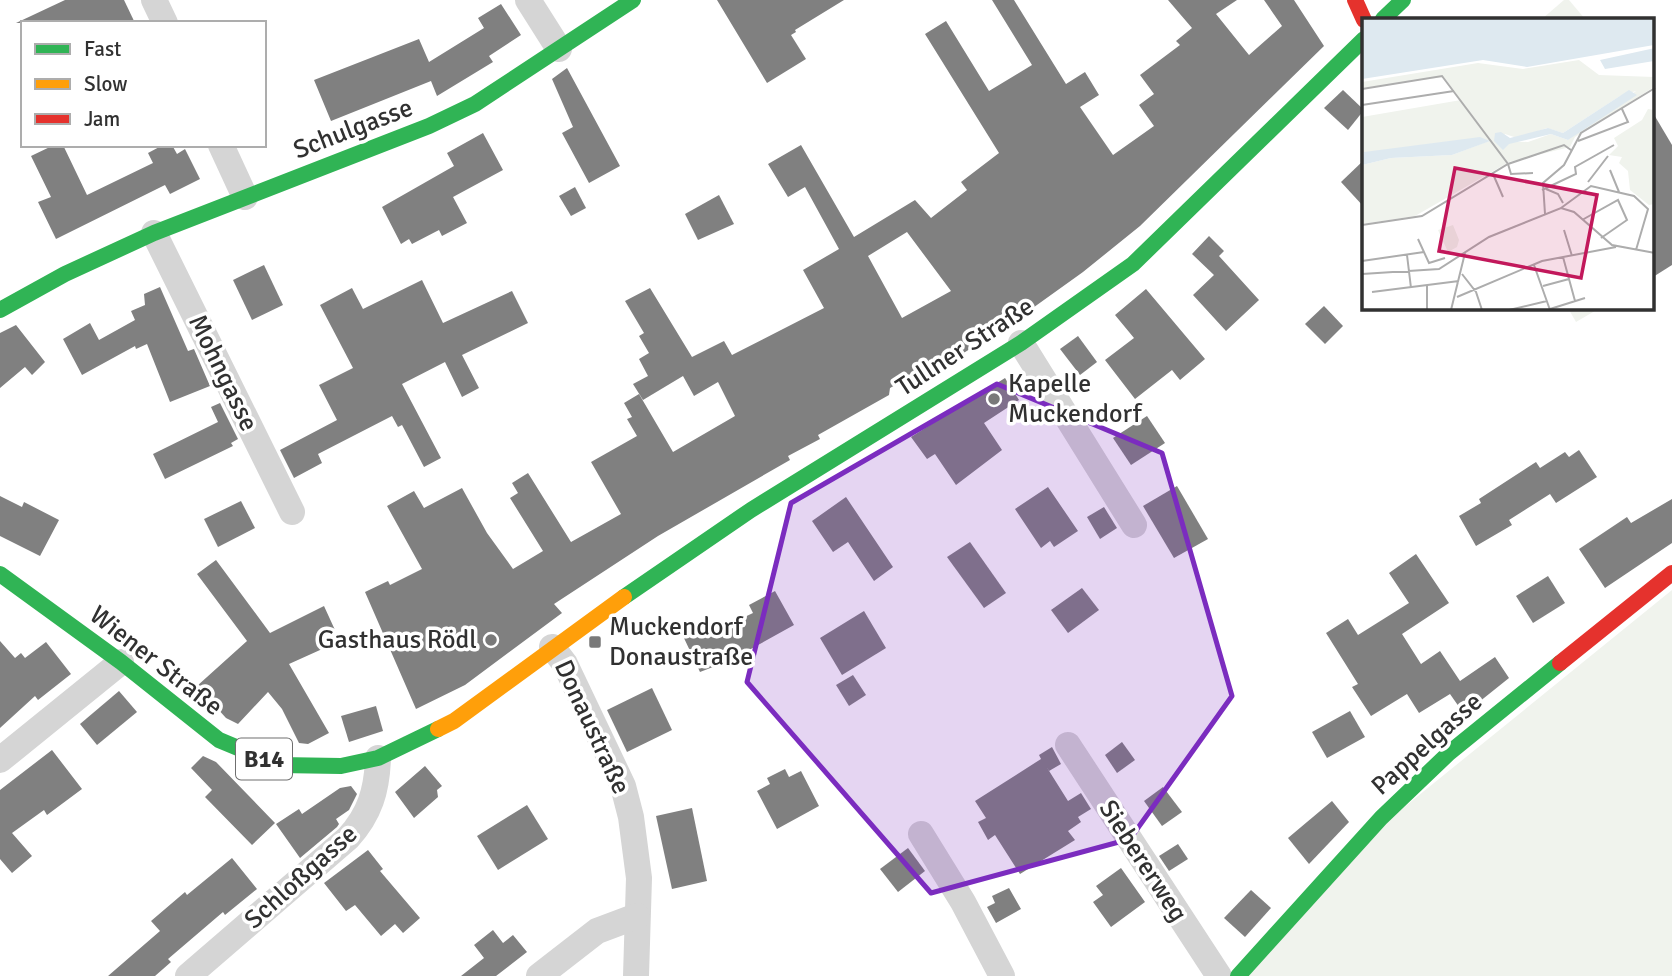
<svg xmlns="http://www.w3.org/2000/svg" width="1672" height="976" font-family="Signika,sans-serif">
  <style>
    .green { fill: #f0f3ed }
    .building { fill: #808080; fill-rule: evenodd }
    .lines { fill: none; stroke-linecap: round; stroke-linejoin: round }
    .street { stroke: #d5d5d5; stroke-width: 26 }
    .fast { stroke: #30b455; stroke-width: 16 }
    .slow { stroke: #ff9f0a; stroke-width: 16 }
    .jam { stroke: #e5322d; stroke-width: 16 }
    .marked { fill: #7b2cbf; fill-opacity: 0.2; stroke: #7b2cbf; stroke-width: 5; stroke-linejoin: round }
    .poi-dot { fill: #797979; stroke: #fff; stroke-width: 2.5 }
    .labels { text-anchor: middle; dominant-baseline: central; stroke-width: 7; stroke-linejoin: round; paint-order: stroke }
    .shield { fill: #fff; stroke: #6f6f6f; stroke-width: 2 }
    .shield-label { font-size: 24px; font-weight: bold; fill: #313131 }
    .street-label { font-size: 26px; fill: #313131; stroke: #fff }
    .poi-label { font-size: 26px; fill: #313131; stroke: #fff; text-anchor: start }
    .inset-road { fill: none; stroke: #adadad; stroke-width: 2 }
    .view { fill: #c2185b; fill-opacity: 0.15; stroke: #c2185b; stroke-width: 3.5 }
    .inset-edge { fill: none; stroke: #313131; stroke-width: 3.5 }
  </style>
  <rect width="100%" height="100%" fill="#fff"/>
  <g class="green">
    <path d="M1564,0H1569L1585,19H1542Z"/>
    <path d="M1568,308H1600L1576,322Z"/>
    <path d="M1672,590V976H1244L1376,830Z"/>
  </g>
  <g class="building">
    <path d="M65,0H124L135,23H16Z"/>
    <path d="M717,0H844L795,30L796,32L791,35L806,59L767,83Z"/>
    <path d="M992,0H1014L1066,84L1085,72L1099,95L1080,107L1113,155L1154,126L1139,105L1154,94L1140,75L1180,45L1176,41L1192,28L1168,0H1237L1216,14L1249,55L1282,26L1264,0H1294L1324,46L1140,226L1083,272L1009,325L931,373L928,367L890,388L889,395L818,435L820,439L788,456L790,460L658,536L554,604L562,613L465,685L416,709L365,592L388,581L390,585L422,569L387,506L414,491L424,508L462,488L487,533L513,569L543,551L510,498L518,493L512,483L528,473L571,542L621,514L591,462L637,436L627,419L632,417L624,403L639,394L673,452L735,416L718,382L694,396L683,376L643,400L633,384L648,376L639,359L649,353L639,336L644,333L625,301L650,288L692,357L724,341L732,355L824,308L803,270L839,249L805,187L788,197L768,164L801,145L854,237L915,200L931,218L967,190L961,182L999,153L925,34L946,21L989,91L1032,65ZM907,232L951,291L902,318L868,256Z"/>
    <path d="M501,4L521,35L489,56L493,62L437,96L431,81L331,121L314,80L419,39L429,62L484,28L478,18Z"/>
    <path d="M567,68L620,166L589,183L562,133L573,127L552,79Z"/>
    <path d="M1343,90L1364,110L1348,130L1324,108Z"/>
    <path d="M1653,113L1672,145V265L1653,277Z"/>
    <path d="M483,133L503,170L453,197L467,223L442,236L439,230L412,244L409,239L401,244L382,207L454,166L447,153Z"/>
    <path d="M54,145H63L87,195L153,163L148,153L163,145H172L177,154L185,149L200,179L170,194L165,185L56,239L38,202L51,197L31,156Z"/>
    <path d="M1364,160V207L1341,182Z"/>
    <path d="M575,187L586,208L571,216L559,196Z"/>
    <path d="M719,195L734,224L698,240L685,214Z"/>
    <path d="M1209,236L1224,251L1219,256L1259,300L1226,331L1193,295L1214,275L1192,254Z"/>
    <path d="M264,265L283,305L252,320L233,280Z"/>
    <path d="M422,280L443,323L512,291L528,323L462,355L479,388L462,397L445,362L402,384L441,458L424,467L402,425L398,427L392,416L318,454L322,463L294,478L280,450L337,420L319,385L353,368L320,305L352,288L363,309Z"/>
    <path d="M160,287L188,351L194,349L210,386L170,402L147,344L136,349L135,346L82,375L63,339L90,323L99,340L135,320L131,311L145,305L144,294Z"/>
    <path d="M1146,289L1205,359L1180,380L1172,370L1135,399L1105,360L1134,338L1115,315Z"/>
    <path d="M1324,306L1343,326L1325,344L1305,324Z"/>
    <path d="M16,325L45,362L32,375L25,367L0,388V333Z"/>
    <path d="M1078,336L1097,362L1080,375L1060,349Z"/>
    <path d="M1005,378L1019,400L984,423L1002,450L956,485L935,454L927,459L911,437Z"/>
    <path d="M220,403L238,439L231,443L233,446L165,479L153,454L218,422L211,407Z"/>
    <path d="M1147,416L1165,443L1131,465L1113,438Z"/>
    <path d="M1579,450L1597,477L1556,503L1550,494L1509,520L1512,525L1476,546L1459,516L1481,503L1479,499L1536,462L1540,468L1565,452L1569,457Z"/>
    <path d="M1177,486L1208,539L1174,558L1143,506Z"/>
    <path d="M1048,487L1078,531L1054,547L1050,541L1041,548L1015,509Z"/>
    <path d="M0,496L22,507L24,502L59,520L40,556L0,536Z"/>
    <path d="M846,497L893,567L874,581L848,542L833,552L812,521Z"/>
    <path d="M1672,499V543L1605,588L1579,549L1627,517L1631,523Z"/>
    <path d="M241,501L255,528L218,547L204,519Z"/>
    <path d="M1104,507L1117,528L1100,539L1087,517Z"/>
    <path d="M970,542L1006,593L984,608L947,557Z"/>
    <path d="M1416,554L1449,603L1402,634L1421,664L1440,651L1460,681L1495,657L1509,678L1464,714L1450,694L1419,713L1407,694L1371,716L1352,687L1358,684L1326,633L1348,619L1358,635L1409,603L1389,573Z"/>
    <path d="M216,560L270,633L324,606L340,641L289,664L329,733L308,744L299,743L282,709L268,692L238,724L226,718L197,686L247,641L197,574Z"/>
    <path d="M1548,576L1565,603L1533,623L1516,596Z"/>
    <path d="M1082,588L1099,610L1068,633L1051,610Z"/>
    <path d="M775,591L794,625L731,660L700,672L683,636L713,622L717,630L753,613L749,605Z"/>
    <path d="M864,611L886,648L842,675L820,638Z"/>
    <path d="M0,641L15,658L21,653L25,658L46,642L71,674L38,700L35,696L0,728Z"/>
    <path d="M853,675L866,695L849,706L836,685Z"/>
    <path d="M652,688L672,730L627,752L607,710Z"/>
    <path d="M119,691L137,712L97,745L80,724Z"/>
    <path d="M376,706L383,731L349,742L341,716Z"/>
    <path d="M1350,711L1365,737L1327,758L1312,732Z"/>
    <path d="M1122,742L1135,760L1117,773L1105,755Z"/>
    <path d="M1052,747L1061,764L1049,771L1046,766L1068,801L1081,793L1091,809L1078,817L1081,822L1068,831L1075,840L1020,874L995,835L988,840L978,822L986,818L975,801L1041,759L1039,755Z"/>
    <path d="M52,750L82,789L47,815L44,810L12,833L32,856L12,873L0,859V790Z"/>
    <path d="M203,756L216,762L275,823L252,845L205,797L212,790L191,768Z"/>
    <path d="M425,766L442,786L437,790L438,797L414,818L395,792Z"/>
    <path d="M785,769L789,777L801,771L819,806L777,829L757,791L770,784L767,778Z"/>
    <path d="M351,786L357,794L349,810L336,819L339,824L337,827L300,858L276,824L299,809L302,814L340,788Z"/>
    <path d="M1163,787L1182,812L1162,826L1144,801Z"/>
    <path d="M1332,801L1349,822L1309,864L1288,838Z"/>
    <path d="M527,805L548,839L498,870L477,836Z"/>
    <path d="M692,808L707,881L672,889L656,816Z"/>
    <path d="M1178,844L1188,859L1169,871L1159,856Z"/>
    <path d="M908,848L925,871L898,892L880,869Z"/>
    <path d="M368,850L383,869L380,871L420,918L403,933L395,924L381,936L355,905L346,911L324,883Z"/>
    <path d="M232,858L257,889L225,915L223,912L168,959L171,962L155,976H108L160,931L151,921L185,892L187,895Z"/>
    <path d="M1121,868L1145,902L1111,927L1093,902L1103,895L1096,886Z"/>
    <path d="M1009,888L1021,909L996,923L987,907L995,903L992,896Z"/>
    <path d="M1251,890L1271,908L1245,937L1224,918Z"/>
    <path d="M493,930L503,943L513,935L527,952L496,976H461L484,958L474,945Z"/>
  </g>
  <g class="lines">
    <g class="street">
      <path d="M154,0L165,23"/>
      <path d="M528,0L559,49"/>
      <path d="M221,145L245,197"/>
      <path d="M154,233L292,512"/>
      <path d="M1021,343L1134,525"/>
      <path d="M552,647L565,664L623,786L631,817L639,878L636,976"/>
      <path d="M1068,745L1219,976"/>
      <path d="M0,760L121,662"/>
      <path d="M921,834L963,902L1002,976"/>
      <path d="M188,976L348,838C370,814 377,790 378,758"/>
      <path d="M539,976L597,931L637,916"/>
    </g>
    <g class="fast">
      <path d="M1383,19L1403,0"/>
      <path d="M0,310L65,274L154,233L429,126L475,104L633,0"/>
      <path d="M0,574L121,662L219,740L279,765L341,766L378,758L438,729"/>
      <path d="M624,597L751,510L1021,343L1133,264L1364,39"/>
      <path d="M1238,976L1381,818L1449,753L1560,663"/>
    </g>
    <path class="slow" d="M438,729L454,721L624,597"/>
    <g class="jam">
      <path d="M1355,0L1364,20"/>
      <path d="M1560,663L1672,573"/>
    </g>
  </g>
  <path class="marked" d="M997,384L1162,453L1232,696L1130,839L931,893L747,682L791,503Z"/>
  <g class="poi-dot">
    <circle cx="994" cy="399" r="7"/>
    <circle cx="491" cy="640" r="7"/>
    <rect x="588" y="635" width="14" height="14" rx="3.5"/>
  </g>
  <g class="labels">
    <rect class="shield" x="236" y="738.5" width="56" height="41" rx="5"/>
    <g class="shield-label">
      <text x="264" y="759">B14</text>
    </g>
    <g class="street-label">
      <text transform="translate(353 129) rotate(-21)">Schulgasse</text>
      <text transform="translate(965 347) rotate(-33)">Tullner Straße</text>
      <text transform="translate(223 373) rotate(64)">Mohngasse</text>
      <text transform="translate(156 661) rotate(38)">Wiener Straße</text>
      <text transform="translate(592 727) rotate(65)">Donaustraße</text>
      <text transform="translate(1427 744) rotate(-42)">Pappelgasse</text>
      <text transform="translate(1143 861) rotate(57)">Siebererweg</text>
      <text transform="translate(301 877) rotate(-42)">Schloßgasse</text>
    </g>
    <g class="poi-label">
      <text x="1008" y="384">Kapelle<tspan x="1008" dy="30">Muckendorf</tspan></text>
      <text x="609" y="627">Muckendorf<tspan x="609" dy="30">Donaustraße</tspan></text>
      <text x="477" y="640" text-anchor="end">Gasthaus Rödl</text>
    </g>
  </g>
  <g transform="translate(1362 18)">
    <rect width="292" height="292" fill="#fff"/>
    <path d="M217,42L237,57L292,59V69L213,119L208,129L147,144L53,198L0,206V147L29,140L90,137L127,123L99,122L0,135V99L99,82L82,59L0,70V64L116,45L161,51ZM274,73L206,122L189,116L166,124L137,123L143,116L155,120L185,110L201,115L258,78ZM286,91L292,92V186L287,187L268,172L266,153L257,145L260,139L247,137L256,128L252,120L280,102ZM91,207L97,222L95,229L86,234L76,212Z" fill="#f0f3ed" fill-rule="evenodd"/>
    <path d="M0,0H292V27L165,49L121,42L0,61ZM293,30L292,43L243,51L238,42ZM267,72L275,77L206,122L189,116L147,126L141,132L132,123L133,115L139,114L148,120L186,110L201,115ZM118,119L128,123L90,137L29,140L0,147L2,134Z" fill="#dee9f0"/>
    <path class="inset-road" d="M0,71L80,58L146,146L149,156L171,155M0,87L92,73M216,123L266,104L260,91M248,152L257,174M131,156L141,179M226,164L246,138M184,171L196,176L201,185M180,172L214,156L213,149L252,127M199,190L229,168L272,178L286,191L274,232M183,196L181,165L202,147L219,115L293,70M220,202L256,182L265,202L239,220M0,207L60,198L146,146L202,127L209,132M202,212L210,238M56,221L67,245L83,240M45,237L49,270M201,239L213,283M0,243L62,234M172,247L188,292M0,256L77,251L127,219L199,190L212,194L250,227L293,235M100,256L114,274L120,292M65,268V292M181,268L207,261M10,274L97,263M95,279L180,243L254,229M188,291L223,280M89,292L103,235M147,292L185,283"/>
    <path class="view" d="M93,150L235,177L219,260L77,233Z"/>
    <rect width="292" height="292" class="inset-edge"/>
  </g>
  <rect x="21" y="21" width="245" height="126" fill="#ffffff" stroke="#adadad" stroke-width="2"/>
  <rect x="35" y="44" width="35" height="10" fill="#30b455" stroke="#adadad" stroke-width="2"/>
  <text x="84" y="56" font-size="21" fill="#313131">Fast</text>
  <rect x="35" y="79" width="35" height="10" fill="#ff9f0a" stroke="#adadad" stroke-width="2"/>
  <text x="84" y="91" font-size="21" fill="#313131">Slow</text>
  <rect x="35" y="114" width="35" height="10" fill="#e5322d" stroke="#adadad" stroke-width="2"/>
  <text x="84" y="126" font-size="21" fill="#313131">Jam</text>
</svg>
